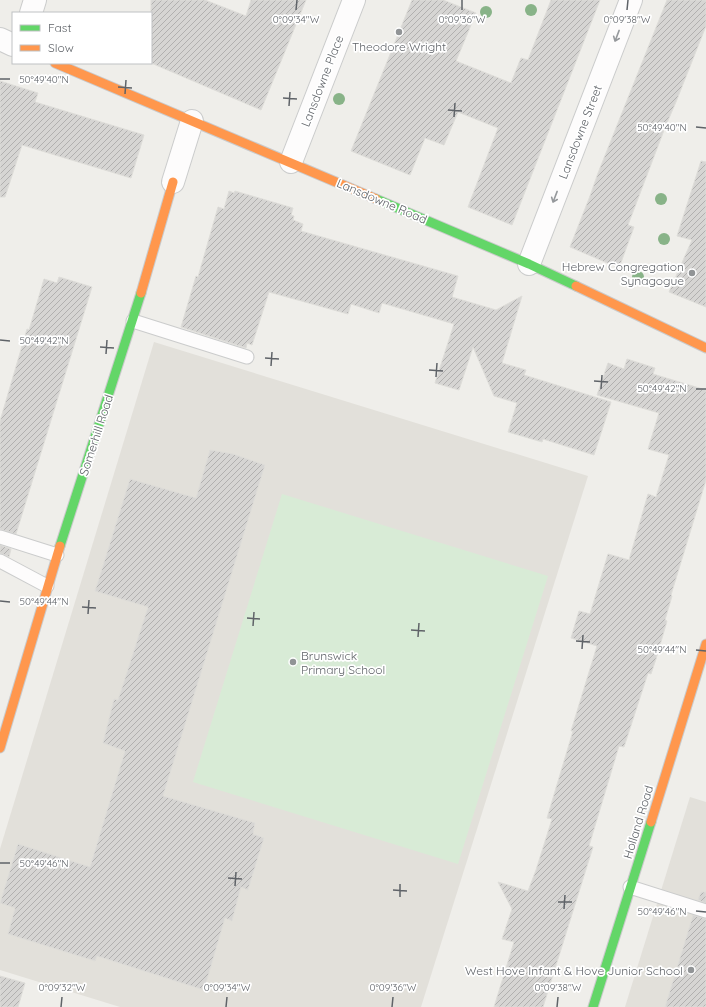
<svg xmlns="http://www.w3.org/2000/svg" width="706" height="1007" font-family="Quicksand,sans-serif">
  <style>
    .education { fill: #e2e0da }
    .pitch { fill: #d8ebd6 }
    .building { fill: url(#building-hatch); stroke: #deddd9 }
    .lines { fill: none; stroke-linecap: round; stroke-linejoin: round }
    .lane-casing { stroke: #cbcccc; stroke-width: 15 }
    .street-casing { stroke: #cbcccc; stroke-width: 24 }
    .fast-casing { stroke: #cacacb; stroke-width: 11 }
    .slow-casing { stroke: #cacacb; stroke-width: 11 }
    .lane { stroke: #fdfcfc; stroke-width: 13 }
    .street { stroke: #fdfcfc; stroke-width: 22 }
    .fast { stroke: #63d668; stroke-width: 9 }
    .slow { stroke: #ff974d; stroke-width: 9 }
    .tree { fill: #88b388 }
    .oneway { stroke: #96999c }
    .ticks { fill: none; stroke: #5f6368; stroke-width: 1.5 }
    .poi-dot { fill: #919496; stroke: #fff; stroke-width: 1.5 }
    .labels { text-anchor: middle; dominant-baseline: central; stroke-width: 3.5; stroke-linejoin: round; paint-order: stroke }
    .poi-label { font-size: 12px; fill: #5f6368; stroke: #fff; text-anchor: end }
    .street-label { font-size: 12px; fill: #5f6368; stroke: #fff }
    .ticks-label { font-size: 10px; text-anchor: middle; fill: #5f6368; stroke: #fff; stroke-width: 3.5; stroke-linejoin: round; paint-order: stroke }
  </style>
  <defs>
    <pattern id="building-hatch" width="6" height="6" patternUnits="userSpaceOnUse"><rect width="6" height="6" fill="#d6d5d3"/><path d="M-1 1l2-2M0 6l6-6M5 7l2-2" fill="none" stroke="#b1b0af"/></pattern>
  </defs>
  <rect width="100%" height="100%" fill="#efeeea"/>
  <g class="education">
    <path d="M154,342L588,476L421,1007H120L0,970V849Z"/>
    <path d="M690,797L706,802V1007H625Z"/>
  </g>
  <path class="pitch" d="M282,494L548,576L458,864L193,782Z"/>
  <g class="building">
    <path d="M151,0H205L246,16L251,0H306L261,110L151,63Z"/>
    <path d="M412,0H443L476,13L456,61L511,83L521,58L528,60L551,0H600L512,225L468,207L498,128L458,112L444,145L425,138L410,175L351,151Z"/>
    <path d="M667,0H706V26L676,102L666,125L628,225L634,227L619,268L570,247L590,196L598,173Z"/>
    <path d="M0,81L38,93L35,102L144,135L131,178L22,145L5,197H0Z"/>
    <path d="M701,161L706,162V307L669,292L692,240L677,236Z"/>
    <path d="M229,191L234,193L235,191L293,208L291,215L294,216L293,220L303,224L301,231L458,276L452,297L496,310L522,296L502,363L526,370L524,375L611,402L594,455L543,439L542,442L508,432L517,403L494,396L473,347L459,390L435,383L454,324L382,303L379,313L351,304L348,314L269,292L252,345L247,343L246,348L181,327L196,276L198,277L218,207L224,209Z"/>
    <path d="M59,277L92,287L16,534L0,529V421L27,329L29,330L44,279L57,283Z"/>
    <path d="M627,359L655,368L653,374L706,390V480L671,595L672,596L665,620L667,621L656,659L651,674L648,673L624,747L619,746L589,846L593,847L543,1007H494L514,942L502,939L512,909L498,882L528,891L536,870L552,819L547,818L573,731H571L597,646L571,638L579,611L590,614L608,554L629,560L648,494L656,497L669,455L648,449L659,413L597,395L608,363L624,369Z"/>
    <path d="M210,450L233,454L265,465L163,796L255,823L253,834L264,838L248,890L241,887L232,921L225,918L204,990L97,956L95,961L8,934L15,908L0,903L18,844L90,867L125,751L103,743L114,699L118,700L148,607L95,591L130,479L196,498Z"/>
    <path d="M0,545L11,549L9,557L0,553Z"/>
    <path d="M701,892H706V903L698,900Z"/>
    <path d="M693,915L706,919V1007H665Z"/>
    <path d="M0,976L25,983L18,1007H0Z"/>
  </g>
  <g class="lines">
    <defs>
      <g id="lane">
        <path d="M133,321L247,357"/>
        <path d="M0,537L57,555"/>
        <path d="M0,561L47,586"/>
        <path d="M630,887L706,911"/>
      </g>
      <g id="street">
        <path d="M31,13L35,0"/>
        <path d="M0,39L13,45"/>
        <path d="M291,162L354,0"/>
        <path d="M173,182L192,121"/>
        <path d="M529,264L631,0"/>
      </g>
      <g id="fast">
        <path d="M376,199L529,264L576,286"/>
        <path d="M60,546L141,293"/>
        <path d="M593,1007L651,822"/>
      </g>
      <g id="slow">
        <path d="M55,63L376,199"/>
        <path d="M576,286L706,348"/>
        <path d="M141,293L173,182"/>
        <path d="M0,748L60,546"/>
        <path d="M651,822L706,644"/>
      </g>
    </defs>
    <use href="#lane" class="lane-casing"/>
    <use href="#street" class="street-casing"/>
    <use href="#fast" class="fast-casing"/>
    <use href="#slow" class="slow-casing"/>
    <use href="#lane" class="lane"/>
    <use href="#street" class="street"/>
    <use href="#fast" class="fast"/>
    <use href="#slow" class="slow"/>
  </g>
  <g class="tree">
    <circle cx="531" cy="10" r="6"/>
    <circle cx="486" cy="12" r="6"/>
    <circle cx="339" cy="99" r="6"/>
    <circle cx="661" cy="199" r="6"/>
    <circle cx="664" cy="239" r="6"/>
    <circle cx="638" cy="277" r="6"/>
  </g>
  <defs><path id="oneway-shaft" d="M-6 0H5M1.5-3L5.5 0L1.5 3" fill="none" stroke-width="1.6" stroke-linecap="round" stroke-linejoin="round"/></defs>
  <g class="oneway">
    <use href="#oneway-shaft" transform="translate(617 36) rotate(111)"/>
    <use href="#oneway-shaft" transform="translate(555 197) rotate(111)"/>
  </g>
  <path class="ticks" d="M296,10L297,0M462,10V0M627,10L628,0M0,79H10M118,87L132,88M125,94L126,80M283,98L297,99M289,106L290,92M448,110L462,111M454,117L455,103M696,127L706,128M0,340L10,341M100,347L114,348M106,354L107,340M265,358L279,359M271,366L272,352M429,370L443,371M436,377L437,363M594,381L608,382M601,389L602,375M696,389H706M0,601L10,602M82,607L96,608M88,614L89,600M247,618L260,619M253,626L254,612M411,630L425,631M418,637L419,623M576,641L590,642M582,649L583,635M696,650L706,651M0,863H10M228,878L242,879M235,886L236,872M393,890L407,891M400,897V884M558,902H572M564,909L565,895M696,911L706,912M61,1007L62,997M226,1007L227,997M392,1007L393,997M557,1007L558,997"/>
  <g class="poi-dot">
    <circle cx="399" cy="32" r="4"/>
    <circle cx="692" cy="273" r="4"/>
    <circle cx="293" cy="662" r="4"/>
    <circle cx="691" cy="970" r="4"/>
  </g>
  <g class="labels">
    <g class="poi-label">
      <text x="399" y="46" text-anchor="middle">Theodore Wright</text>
      <text x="684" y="266">Hebrew Congregation<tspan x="684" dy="14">Synagogue</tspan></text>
      <text x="301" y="655" text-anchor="start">Brunswick<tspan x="301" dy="14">Primary School</tspan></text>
      <text x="683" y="970">West Hove Infant &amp; Hove Junior School</text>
    </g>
    <g class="street-label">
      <text transform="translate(322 81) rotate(-69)">Lansdowne Place</text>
      <text transform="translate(580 132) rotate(-69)">Lansdowne Street</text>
      <text transform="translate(382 201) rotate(23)">Lansdowne Road</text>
      <text transform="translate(96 435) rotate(-72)">Somerhill Road</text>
      <text transform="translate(638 822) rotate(-73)">Holland Road</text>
    </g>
  </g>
  <g class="ticks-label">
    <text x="296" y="23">0°09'34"W</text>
    <text x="462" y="23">0°09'36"W</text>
    <text x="627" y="23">0°09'38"W</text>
    <text x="44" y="83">50°49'40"N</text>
    <text x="662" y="131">50°49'40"N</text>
    <text x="44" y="344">50°49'42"N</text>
    <text x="662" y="392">50°49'42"N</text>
    <text x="44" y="605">50°49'44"N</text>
    <text x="662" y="653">50°49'44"N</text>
    <text x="44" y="867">50°49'46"N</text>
    <text x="662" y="915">50°49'46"N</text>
    <text x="62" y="991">0°09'32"W</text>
    <text x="227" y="991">0°09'34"W</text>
    <text x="393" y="991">0°09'36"W</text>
    <text x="558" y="991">0°09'38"W</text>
  </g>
  <rect x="12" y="12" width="140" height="52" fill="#ffffff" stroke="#bfc1c3"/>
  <rect x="20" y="25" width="20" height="6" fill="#63d668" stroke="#bfc1c3"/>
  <text x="48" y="32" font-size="12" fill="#5f6368">Fast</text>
  <rect x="20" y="45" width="20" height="6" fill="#ff974d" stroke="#bfc1c3"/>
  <text x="48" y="52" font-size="12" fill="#5f6368">Slow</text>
</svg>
